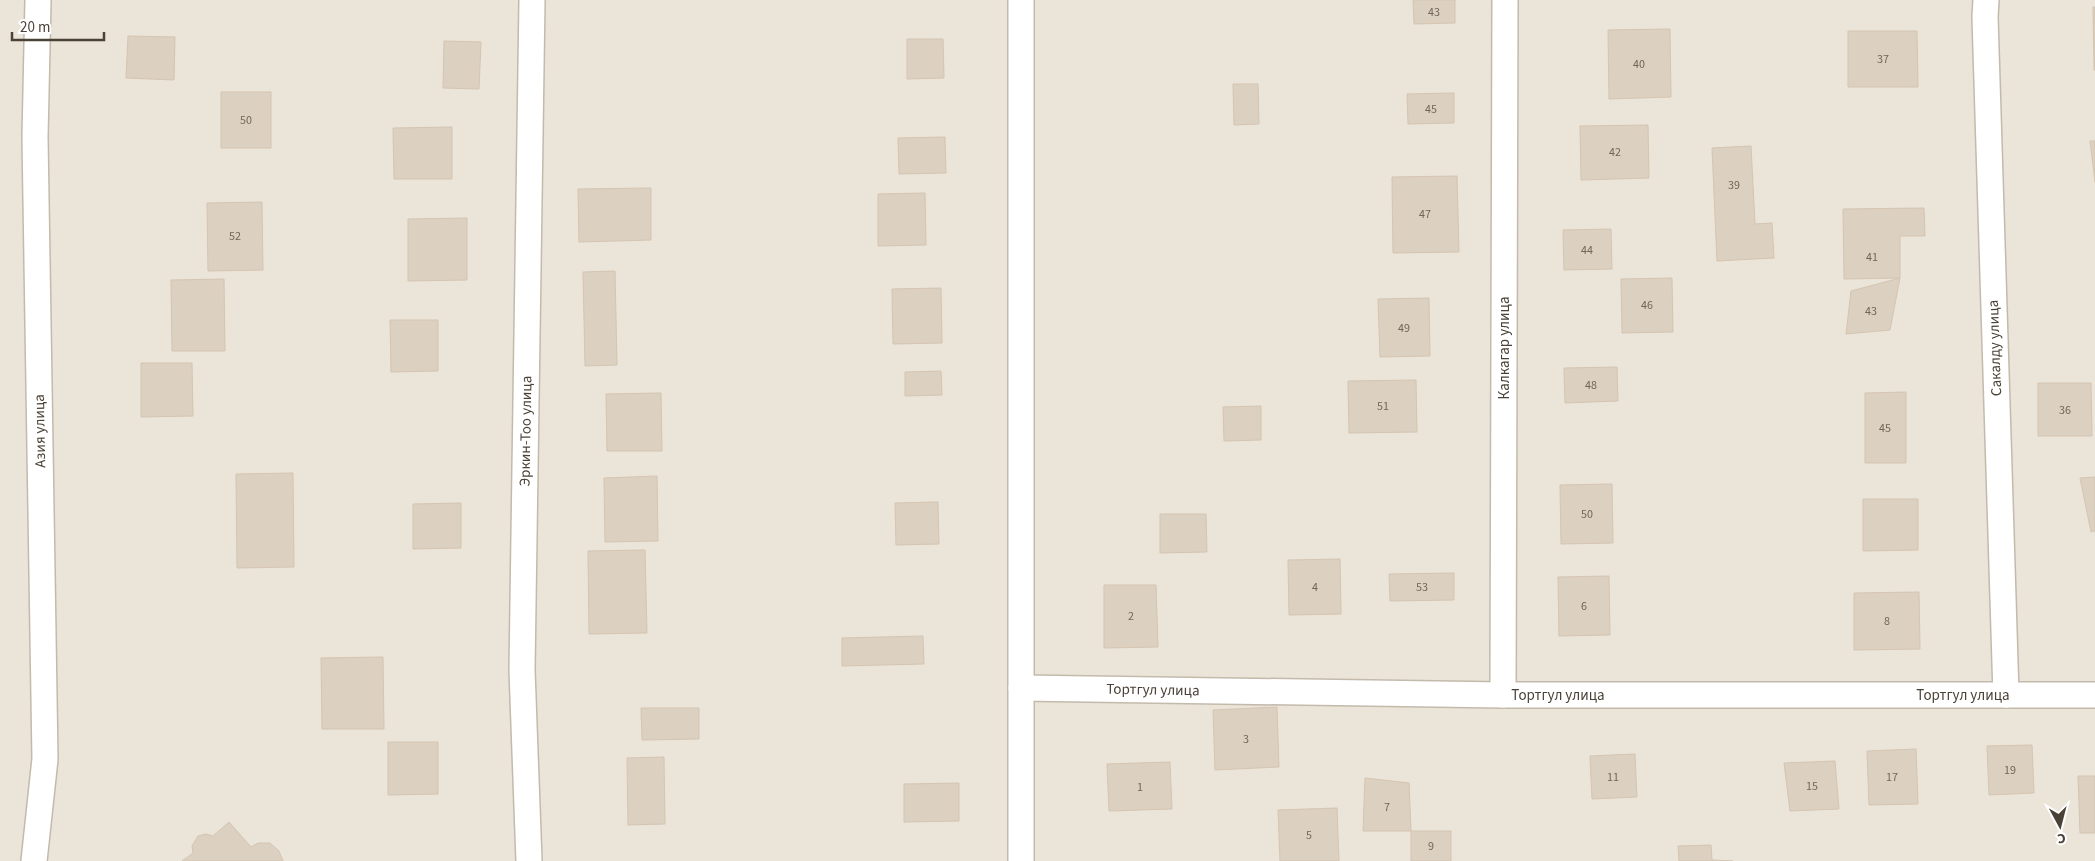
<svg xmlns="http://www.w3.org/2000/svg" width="2095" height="861" font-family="'Source Sans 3',sans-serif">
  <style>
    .residential { fill: #ebe4d8 }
    .building { fill: #dcd0c1; stroke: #d5c5b1 }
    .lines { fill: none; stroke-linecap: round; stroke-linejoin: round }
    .street-casing { stroke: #c3baac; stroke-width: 28 }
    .street { stroke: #fff; stroke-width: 25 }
    .labels { text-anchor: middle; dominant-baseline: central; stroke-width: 4; stroke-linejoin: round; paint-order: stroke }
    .number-label { font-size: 12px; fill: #6f665a }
    .street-label { font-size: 15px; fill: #4b4237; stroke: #fff }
  </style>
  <rect width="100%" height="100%" fill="#f6f2ea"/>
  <rect class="residential" x="0" y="0" width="2095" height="861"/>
  <g class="building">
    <path d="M1413,0H1455V23L1414,24Z"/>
    <path d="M2093,7H2095V70H2094Z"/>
    <path d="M1670,29L1671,97L1609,99L1608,30Z"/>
    <path d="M1848,31H1917L1918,87H1848Z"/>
    <path d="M128,36L175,37L174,80L126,78Z"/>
    <path d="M907,39H943L944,78L907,79Z"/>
    <path d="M444,41L481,42L479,89L443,88Z"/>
    <path d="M1233,84H1258L1259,124L1234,125Z"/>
    <rect x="221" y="92" width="50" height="56"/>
    <path d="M1454,93V123L1408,124L1407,94Z"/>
    <path d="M1648,125L1649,178L1581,180L1580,126Z"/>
    <path d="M452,127V179H394L393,128Z"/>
    <path d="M945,137L946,173L899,174L898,138Z"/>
    <path d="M2090,141H2095V182Z"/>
    <path d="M1751,146L1755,224L1772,223L1774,258L1717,261L1712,148Z"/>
    <path d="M1457,176L1459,252L1393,253L1392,177Z"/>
    <path d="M651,188V240L579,242L578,189Z"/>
    <path d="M925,193L926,245L878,246V194Z"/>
    <path d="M262,202L263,270L208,271L207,203Z"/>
    <path d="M1924,208L1925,236H1900V278L1844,279L1843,209Z"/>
    <path d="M467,218V280L408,281V219Z"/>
    <path d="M1611,229L1612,269L1564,270L1563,230Z"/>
    <path d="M615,271L617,365L585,366L583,272Z"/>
    <path d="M1672,278L1673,332L1622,333L1621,279Z"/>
    <path d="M1900,278L1890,330L1846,334L1851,291Z"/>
    <path d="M224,279L225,351H172L171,280Z"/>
    <path d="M941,288L942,343L893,344L892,289Z"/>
    <path d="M1429,298L1430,356L1380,357L1378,299Z"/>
    <path d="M390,320H438V371L391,372Z"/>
    <path d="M141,363H192L193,416L141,417Z"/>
    <path d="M1617,367L1618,401L1565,403L1564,368Z"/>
    <path d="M941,371L942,395L905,396V372Z"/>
    <path d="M1416,380L1417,432L1349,433L1348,381Z"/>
    <path d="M2038,383H2091L2092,436H2038Z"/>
    <path d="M1906,392V463H1865V393Z"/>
    <path d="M661,393L662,451H607L606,394Z"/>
    <path d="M1261,406V440L1224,441L1223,407Z"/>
    <path d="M293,473L294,567L237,568L236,474Z"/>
    <path d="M657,476L658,541L605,542L604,478Z"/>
    <path d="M2095,477V531L2091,532L2080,478Z"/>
    <path d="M1612,484L1613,543L1561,544L1560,485Z"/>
    <path d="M1863,499H1918V550L1863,551Z"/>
    <path d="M938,502L939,544L896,545L895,503Z"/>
    <path d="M461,503V548L413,549V504Z"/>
    <path d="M1160,514H1206L1207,552L1160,553Z"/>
    <path d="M645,550L647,633L589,634L588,551Z"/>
    <path d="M1340,559L1341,614L1289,615L1288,560Z"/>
    <path d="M1454,573V600L1390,601L1389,574Z"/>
    <path d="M1609,576L1610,635L1559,636L1558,577Z"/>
    <path d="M1104,585H1156L1158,647L1104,648Z"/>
    <path d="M1919,592L1920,649L1854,650V593Z"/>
    <path d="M923,636L924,664L842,666V638Z"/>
    <path d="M383,657L384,729H322L321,658Z"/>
    <path d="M1277,707L1279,767L1215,770L1213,710Z"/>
    <path d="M641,708H699V739L642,740Z"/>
    <path d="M388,742H438V794L388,795Z"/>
    <path d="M2032,745L2034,793L1989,795L1987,746Z"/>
    <path d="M1916,749L1918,804L1869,805L1867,751Z"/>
    <path d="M1635,754L1637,797L1592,799L1590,756Z"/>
    <path d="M664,757L665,824L628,825L627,758Z"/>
    <path d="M1835,761L1839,809L1790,811L1784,763Z"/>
    <path d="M1170,762L1172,809L1109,811L1107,764Z"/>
    <path d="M2078,776H2095V833H2080Z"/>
    <path d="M1365,778L1409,783L1411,831H1363Z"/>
    <path d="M959,783V821L904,822V784Z"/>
    <path d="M1337,808L1339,861H1280L1278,810Z"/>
    <path d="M229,822L251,847L258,843H270L279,851L283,861H182L193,853L192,846L198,836L206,834L213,836Z"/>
    <rect x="1411" y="831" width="40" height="30"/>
    <path d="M1711,845L1712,860L1733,861H1679L1678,846Z"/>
  </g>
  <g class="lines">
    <defs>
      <g id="street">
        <path d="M1021,0V861"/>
        <path d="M1986,0L1985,17L2006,695"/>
        <path d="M1021,688L1503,695H2095"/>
        <path d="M1503,695L1505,0"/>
        <path d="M34,861L45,759L35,137L38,0"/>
        <path d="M529,861L522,670L532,0"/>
      </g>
    </defs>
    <use href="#street" class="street-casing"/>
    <use href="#street" class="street"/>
  </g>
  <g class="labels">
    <g class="number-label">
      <text x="1434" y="12">43</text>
      <text x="1883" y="59">37</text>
      <text x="1639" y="64">40</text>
      <text x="1431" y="109">45</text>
      <text x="246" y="120">50</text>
      <text x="1615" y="152">42</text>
      <text x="1734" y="185">39</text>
      <text x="1425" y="214">47</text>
      <text x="235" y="236">52</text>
      <text x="1587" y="250">44</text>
      <text x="1872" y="257">41</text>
      <text x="1647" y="305">46</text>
      <text x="1871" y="311">43</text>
      <text x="1404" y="328">49</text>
      <text x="1591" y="385">48</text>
      <text x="1383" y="406">51</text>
      <text x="2065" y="410">36</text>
      <text x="1885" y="428">45</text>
      <text x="1587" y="514">50</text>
      <text x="1315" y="587">4</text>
      <text x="1422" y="587">53</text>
      <text x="1584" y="606">6</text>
      <text x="1131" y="616">2</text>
      <text x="1887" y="621">8</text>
      <text x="1246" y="739">3</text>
      <text x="2010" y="770">19</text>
      <text x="1613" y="777">11</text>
      <text x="1892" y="777">17</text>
      <text x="1812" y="786">15</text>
      <text x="1140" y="787">1</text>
      <text x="1387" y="807">7</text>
      <text x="1309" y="835">5</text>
      <text x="1431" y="846">9</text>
    </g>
    <g class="street-label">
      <text transform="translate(1504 348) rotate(-90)">Калкагар улица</text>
      <text transform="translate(1995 348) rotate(-92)">Сакалду улица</text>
      <text transform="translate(40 431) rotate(-91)">Азия улица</text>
      <text transform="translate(526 431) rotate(-89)">Эркин-Тоо улица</text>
      <text transform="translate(1153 690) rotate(1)">Тортгул улица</text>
      <text x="1558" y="695">Тортгул улица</text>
      <text x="1963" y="695">Тортгул улица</text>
    </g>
  </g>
  <g transform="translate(2060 826) rotate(173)" stroke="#ffffff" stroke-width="4" paint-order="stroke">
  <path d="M0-4L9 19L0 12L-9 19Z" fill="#4b4237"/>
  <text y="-8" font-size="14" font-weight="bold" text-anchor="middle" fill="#4b4237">С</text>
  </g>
  <path d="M12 32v8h92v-8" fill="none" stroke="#4b4237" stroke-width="2.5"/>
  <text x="20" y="32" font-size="15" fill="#4b4237" stroke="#ffffff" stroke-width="4" paint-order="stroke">20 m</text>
</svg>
